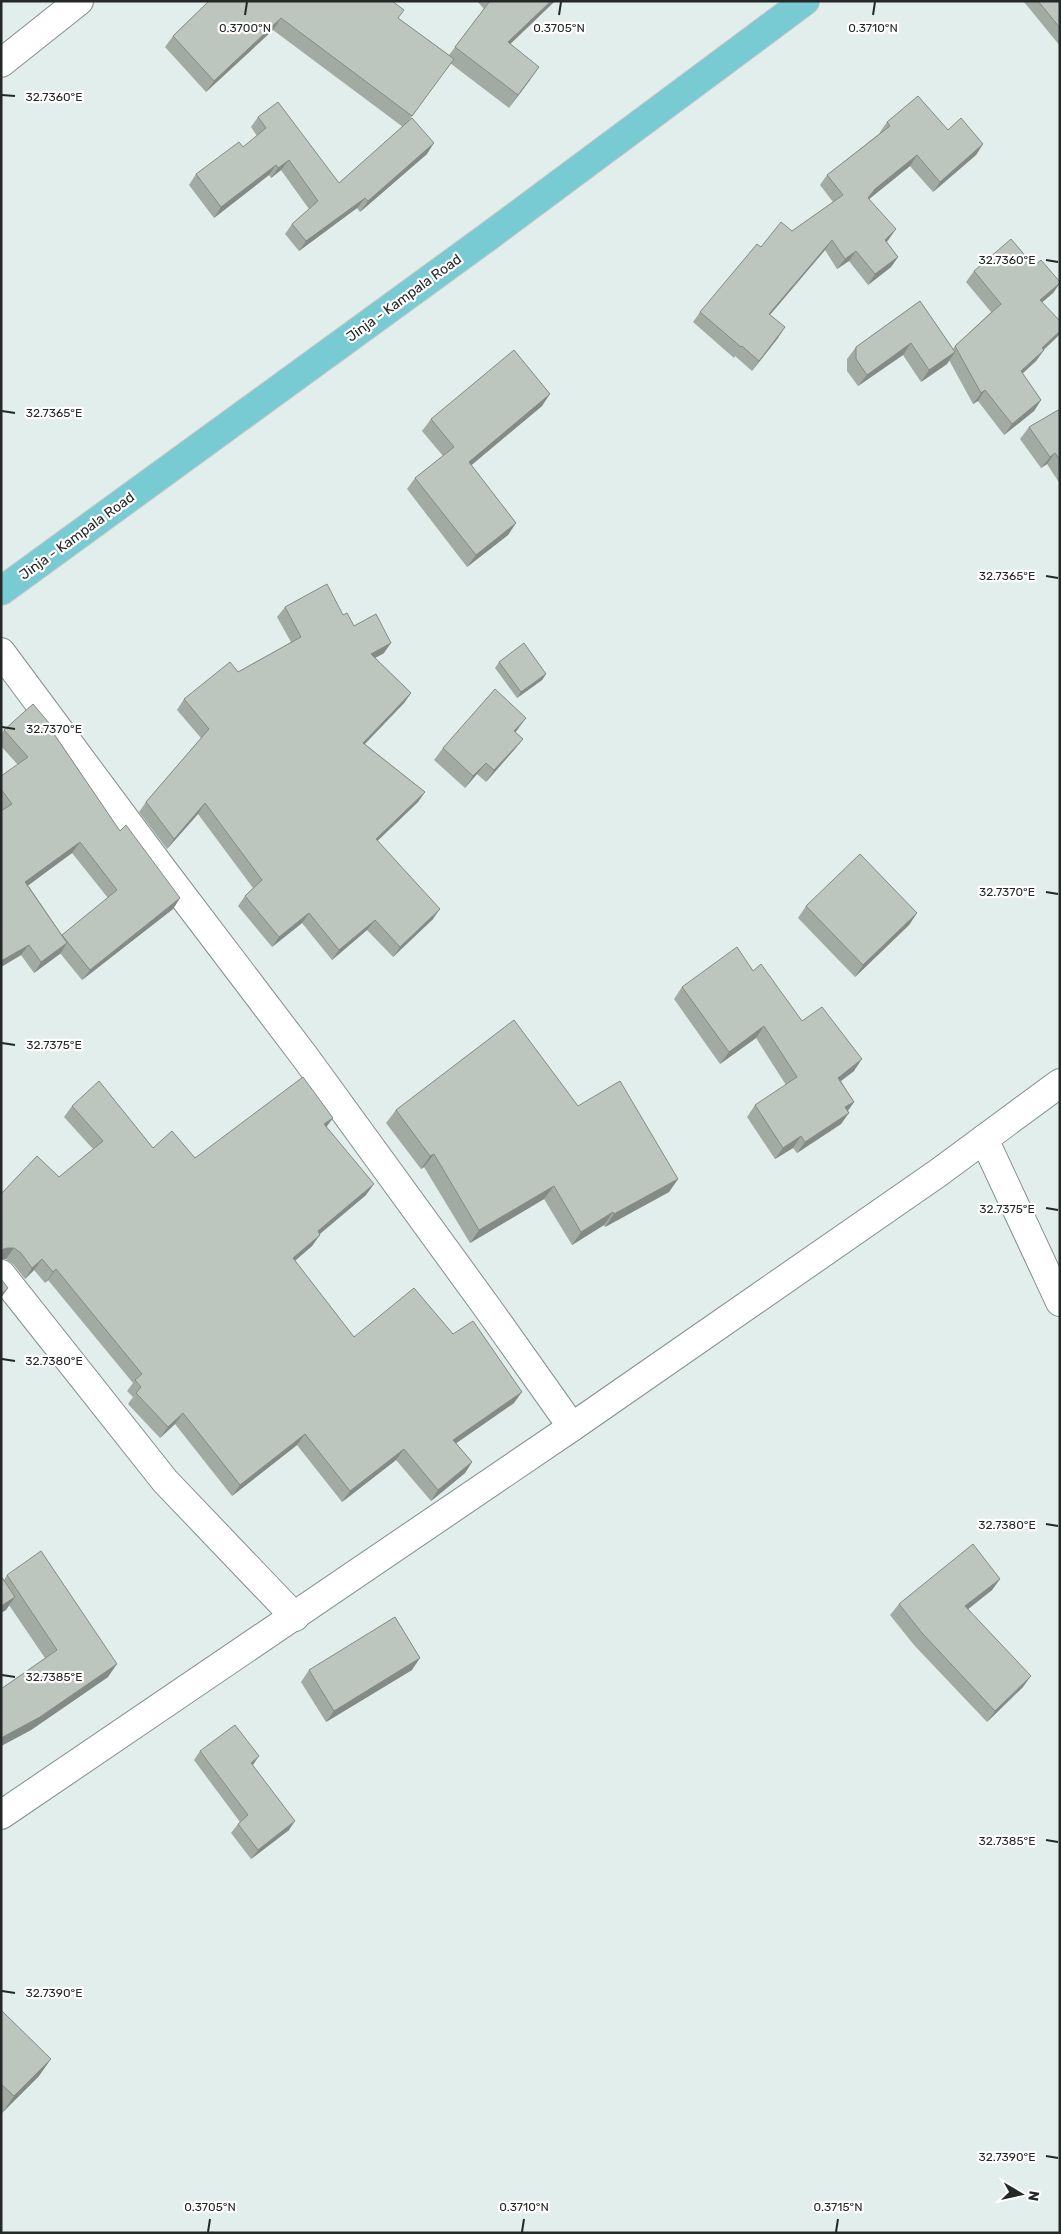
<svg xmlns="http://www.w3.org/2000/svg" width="1061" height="2234" font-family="Rubik,sans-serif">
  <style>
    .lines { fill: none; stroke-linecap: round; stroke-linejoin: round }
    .minor-casing { stroke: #828f8c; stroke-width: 30 }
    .trunk-casing { stroke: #c6c7c7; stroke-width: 30 }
    .minor { stroke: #fff; stroke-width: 28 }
    .trunk { stroke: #78cad3; stroke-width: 28 }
    .wall { fill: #a2aaa4; fill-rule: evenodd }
    .shaded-wall { fill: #848b86 }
    .building { fill: #bcc6bf; stroke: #848b86 }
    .ticks { fill: none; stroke: #242928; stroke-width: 2 }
    .labels { text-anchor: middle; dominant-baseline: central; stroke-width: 4.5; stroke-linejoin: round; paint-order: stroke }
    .street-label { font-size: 14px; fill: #242928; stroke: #fff }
    .ticks-label { font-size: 12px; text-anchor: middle; fill: #242928; stroke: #fff; stroke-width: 4.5; stroke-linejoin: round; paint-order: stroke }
  </style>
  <rect width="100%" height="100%" fill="#e1eeeb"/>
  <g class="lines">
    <defs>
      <g id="minor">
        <path d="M1,63L79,1"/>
        <path d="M1,652L163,870L305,1057L489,1310L572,1427"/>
        <path d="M984,1139L1060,1302"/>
        <path d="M1,1274L165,1481L295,1617"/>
        <path d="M1,1815L572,1427L938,1173L1060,1083"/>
      </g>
      <path id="trunk" d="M1,591L489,236L805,1"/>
    </defs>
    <use href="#minor" class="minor-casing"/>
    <use href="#trunk" class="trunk-casing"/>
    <use href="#minor" class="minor"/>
    <use href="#trunk" class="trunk"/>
  </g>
  <g class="wall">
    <path d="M209,1L398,18L449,55L484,9L477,1H555L510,44L530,80L509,108L450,63L408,122L427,154L360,212L357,208L299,251L285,234L292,224L309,209L281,170L271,178L269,175L214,218L189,185L196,174L243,147L257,136L251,127L258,117L339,183L403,127L273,30L206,92L165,47L173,36Z"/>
    <path d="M1023,1H1060V46L1029,8Z"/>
    <path d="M887,122L948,130L983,144L976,155L933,192L910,166L869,199L889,239L887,242L898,257L891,267L868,285L849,261L837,269L825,250L770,315L778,338L752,371L735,356L734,358L693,322L700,312L761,247L792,231L833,202L820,185L827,175L880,133V132Z"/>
    <path d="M1034,266L1060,283L1053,293L1042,302L1057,337L1044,350L1036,361L1022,374L1041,400L1034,411L1004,435L978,401L973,404L949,360L947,364L921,382L903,355L858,386L847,371V359L856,347L920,301L953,349L955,346L991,312L966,282L974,271Z"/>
    <path d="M542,406L471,465L516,523L508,535L467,567L407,489L415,478L443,456L422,431L431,419Z"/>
    <path d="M1060,409V484L1047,464L1041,468L1020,439L1029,427Z"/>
    <path d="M285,607L343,615L354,626L384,653L375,658L411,693L404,703L365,744L425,792L418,802L377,841L433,919L393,957L367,930L332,960L302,923L272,947L238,906L245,896L253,888L198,814L167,849L139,812L146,802L201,738L177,710L184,699L238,672L291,642L277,617Z"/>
    <path d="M499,662L546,674L542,680L517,698L495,668Z"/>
    <path d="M54,729L53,732L120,831L180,898L173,909L82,980L60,953L34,973L21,955L1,967V776L18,765L1,746V734L4,730ZM72,853L108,898L62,935L28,885Z"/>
    <path d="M518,729L515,732L523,739L514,750L486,782L477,774L465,788L434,760L443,748Z"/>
    <path d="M806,906L917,913L909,925L855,977L798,918Z"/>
    <path d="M753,971L802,1021L854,1071L841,1081L854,1102L848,1111L841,1124L797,1153L793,1148L775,1159L747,1117L755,1105L786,1085L756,1038L720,1064L674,999L682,987Z"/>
    <path d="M72,1106L153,1148L195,1158L327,1127L366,1195L320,1234L312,1246L295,1261L354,1337L453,1334L514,1403L456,1443L472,1462L465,1473L431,1501L396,1460L342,1502L297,1445L232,1496L175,1424L160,1438L128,1404L133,1397L127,1391L133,1383L48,1280L45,1283L34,1270L25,1279L13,1264L6,1259H1V1194L59,1177L93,1149L64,1117Z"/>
    <path d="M578,1106L678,1179L669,1192L605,1227L604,1225L572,1245L544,1199L470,1243L424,1167L421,1169L386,1123L396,1110Z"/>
    <path d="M7,1575L108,1677L31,1730L1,1746V1689L45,1658L9,1605L6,1610L1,1613V1576L4,1580Z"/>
    <path d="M1000,1579L992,1590L968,1609L1023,1687L987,1722L914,1645L890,1615L899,1604Z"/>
    <path d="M309,1670H412L326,1722L301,1682Z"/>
    <path d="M200,1751L253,1766L289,1830L251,1859L231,1833L238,1824L240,1822L194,1760Z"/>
    <path d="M1,2010L39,2076L2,2113L1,2112Z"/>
  </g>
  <g class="shaded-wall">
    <path d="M551,1H555L498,56L508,42Z"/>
    <path d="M281,18L273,30L206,92L214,81Z"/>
    <path d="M539,67L530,80L509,108L518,95Z"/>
    <path d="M434,143L427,154L360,212L368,201Z"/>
    <path d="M983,144L976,155L933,192L940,182Z"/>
    <path d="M917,155L910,166L868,200V198L875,189Z"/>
    <path d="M289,160L281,170L271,178L278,168Z"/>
    <path d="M276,165L269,175L214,218L221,207Z"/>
    <path d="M365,198L357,208L299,251L306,241Z"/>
    <path d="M896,229L889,239L878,250L885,240Z"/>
    <path d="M832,240L825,250L762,324L769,314Z"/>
    <path d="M856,251L849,261L837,269L845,259Z"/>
    <path d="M898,257L891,267L868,285L875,274Z"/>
    <path d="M1060,283L1053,293L1032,311L1040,300Z"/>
    <path d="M785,327L778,338L752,371L759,361Z"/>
    <path d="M1060,331V334L1057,337L1034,358L1042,348Z"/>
    <path d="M911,343L903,355L858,386L867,375Z"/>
    <path d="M1044,350L1036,361L1013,382L1021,371Z"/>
    <path d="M955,352L947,364L921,382L929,370Z"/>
    <path d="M985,390L978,401L973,404L981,393Z"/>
    <path d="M550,394L542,406L461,474L469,462Z"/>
    <path d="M1041,400L1034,411L1004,435L1012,424Z"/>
    <path d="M1055,453L1047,464L1041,468L1050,457Z"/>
    <path d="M516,523L508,535L467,567L476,555Z"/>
    <path d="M391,643L384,653L364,664L371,654Z"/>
    <path d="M546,674L542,680L517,698L521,692Z"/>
    <path d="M411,693L404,703L356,753L363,743Z"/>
    <path d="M526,718L518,729L506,743L514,731Z"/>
    <path d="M523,739L514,750L486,782L494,770Z"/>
    <path d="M486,763L477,774L465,788L473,776Z"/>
    <path d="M425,792L418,802L369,849L376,839Z"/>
    <path d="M205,803L198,814L167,849L174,839Z"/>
    <path d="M80,842L72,853L18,893L25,882Z"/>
    <path d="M180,898L173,909L82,980L90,970Z"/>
    <path d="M440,909L433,919L393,957L400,947Z"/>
    <path d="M309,913L302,923L272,947L279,937Z"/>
    <path d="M917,913L909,925L855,977L863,965Z"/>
    <path d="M375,920L367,930L332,960L339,950Z"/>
    <path d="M67,943L60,954L34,973L41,962Z"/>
    <path d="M29,945L21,955L1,967V961Z"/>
    <path d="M764,1026L756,1038L720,1064L729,1052Z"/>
    <path d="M862,1059L854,1071L830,1089L838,1078Z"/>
    <path d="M854,1102L846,1113L845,1107Z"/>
    <path d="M849,1113L841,1124L797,1153L805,1142Z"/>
    <path d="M333,1118L325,1129L324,1124Z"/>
    <path d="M801,1136L793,1148L775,1159L783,1148Z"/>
    <path d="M434,1154L424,1167L421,1169L430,1156Z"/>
    <path d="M678,1179L669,1192L605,1227L614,1214Z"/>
    <path d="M374,1184L366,1195L310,1242L318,1231Z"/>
    <path d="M554,1186L544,1199L470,1243L479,1230Z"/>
    <path d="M613,1212L604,1225L572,1245L581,1232Z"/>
    <path d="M320,1235L312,1246L285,1269L293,1258Z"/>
    <path d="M7,1248H14L6,1259H1V1250Z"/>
    <path d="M42,1259L34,1270L25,1279L32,1268Z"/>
    <path d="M56,1269L48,1280L45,1283L53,1272Z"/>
    <path d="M8,1288L1,1298V1294Z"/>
    <path d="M522,1392L514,1403L445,1451L453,1440Z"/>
    <path d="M183,1413L175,1424L160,1438L168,1427Z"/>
    <path d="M305,1434L297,1445L232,1496L240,1485Z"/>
    <path d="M404,1449L396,1460L342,1502L350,1491Z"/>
    <path d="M472,1462L465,1473L431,1501L438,1490Z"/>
    <path d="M1000,1579L992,1590L957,1618L965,1606Z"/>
    <path d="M15,1597L6,1610L1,1613V1606Z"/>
    <path d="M420,1658L412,1670L326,1722L334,1711Z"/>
    <path d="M117,1664L108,1677L31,1730L1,1746V1738Z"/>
    <path d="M1031,1676L1023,1687L987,1722L995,1711Z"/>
    <path d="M259,1756L253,1765L251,1763Z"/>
    <path d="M295,1821L289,1830L251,1859L258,1850Z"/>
    <path d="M51,2059L39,2076L2,2113L14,2096Z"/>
  </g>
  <g class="building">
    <path d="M209,1H392L404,10L398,18L454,59L412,116L281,18L214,81L173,36Z"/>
    <path d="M490,1H551L508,42L539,67L518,95L455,47Z"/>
    <path d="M1038,1H1060V28Z"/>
    <path d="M918,96L948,130L961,118L983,144L940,182L917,155L875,189L868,198L896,229L885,240L898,257L875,274L856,251L845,259L832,240L769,314L785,327L759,361L742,346L741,347L700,312L757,244L761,247L781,222L792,231L843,195L827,175L890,126L887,122Z"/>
    <path d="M278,102L339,183L412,118L434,143L368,201L365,198L306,241L292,224L318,201L289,160L278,168L276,165L221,207L196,174L239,142L243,147L266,128L258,117Z"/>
    <path d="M1011,239L1034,266L1041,260L1060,282V283L1040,300L1060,321V331L1042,348L1044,350L1021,371L1041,400L1012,424L985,390L981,393L955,346L1001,304L974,271Z"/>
    <path d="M920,301L955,352L929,370L911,343L867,375L856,359V347Z"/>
    <path d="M514,350L550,394L469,462L516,523L476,555L415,478L454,447L431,419Z"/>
    <path d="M1060,409V460L1055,453L1050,457L1029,427Z"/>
    <path d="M327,584L343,615L347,613L354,626L376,614L391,643L371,654L411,693L363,743L425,792L376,839L440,909L400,947L375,920L339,950L309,913L279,937L245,896L262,880L205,803L174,839L146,802L209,729L184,699L230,662L238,672L301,637L285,607Z"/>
    <path d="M524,643L546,674L521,692L499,662Z"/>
    <path d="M495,689L526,718L514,731L523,739L494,770L486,763L473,776L443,748Z"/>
    <path d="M33,704L54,729L52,731L120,831L126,825L180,898L90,970L62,935L117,890L80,842L25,882L67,943L41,962L29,945L1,961V811L12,804L1,789V776L28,757L4,730Z"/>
    <path d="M860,854L917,913L863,965L806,906Z"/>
    <path d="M737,947L753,971L761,964L802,1021L822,1007L862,1059L838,1078L854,1102L845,1107L849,1113L805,1142L801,1136L783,1148L755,1105L797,1077L764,1026L729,1052L682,987Z"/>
    <path d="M514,1020L578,1106L620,1081L678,1179L614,1214L613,1212L581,1232L554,1186L479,1230L434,1154L430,1156L396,1110Z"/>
    <path d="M303,1077L333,1118L324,1124L374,1184L318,1231L320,1235L293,1258L354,1337L414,1288L453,1334L473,1321L522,1392L453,1440L472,1462L438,1490L404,1449L350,1491L305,1434L240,1485L183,1413L168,1427L136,1393L141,1387L135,1380L142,1374L56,1269L53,1272L42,1259L32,1268L21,1253L14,1248H7L1,1250V1194L37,1156L59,1177L103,1141L72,1106L99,1081L153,1148L172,1131L195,1158Z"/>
    <path d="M1,1279L8,1288L1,1294Z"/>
    <path d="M973,1544L1000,1579L965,1606L1031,1676L995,1711L922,1633L899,1604Z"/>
    <path d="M41,1551L117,1664L40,1717L1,1738V1689L57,1650L7,1575Z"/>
    <path d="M1,1576L15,1597L1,1606Z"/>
    <path d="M395,1617L420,1658L334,1711L309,1670Z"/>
    <path d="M235,1725L259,1756L251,1763L295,1821L258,1850L238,1824L248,1815L200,1751Z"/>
    <path d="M1,2010L51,2059L14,2096L1,2084Z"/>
  </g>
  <path class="ticks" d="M245,15L247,2M559,15L561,2M873,15L875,2M2,95L15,96M1046,260L1058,262M2,411L15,413M1046,576L1058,578M2,727L15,729M1046,892L1058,894M2,1043L15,1045M1046,1208L1058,1210M2,1359L15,1361M1046,1524L1058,1526M2,1675L15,1677M1046,1840L1058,1842M2,1991L15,1993M1046,2156L1058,2158M208,2232L210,2219M522,2232L524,2219M836,2232L838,2219"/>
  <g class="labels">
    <g class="street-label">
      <text transform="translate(404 298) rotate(-36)">Jinja - Kampala Road</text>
      <text transform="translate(77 536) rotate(-36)">Jinja - Kampala Road</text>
    </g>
  </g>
  <g class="ticks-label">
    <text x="245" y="32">0.3700°N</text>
    <text x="559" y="32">0.3705°N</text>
    <text x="873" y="32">0.3710°N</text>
    <text x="54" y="101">32.7360°E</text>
    <text x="1007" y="264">32.7360°E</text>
    <text x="54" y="417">32.7365°E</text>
    <text x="1007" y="580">32.7365°E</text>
    <text x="54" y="733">32.7370°E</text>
    <text x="1007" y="896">32.7370°E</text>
    <text x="54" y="1049">32.7375°E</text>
    <text x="1007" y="1213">32.7375°E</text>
    <text x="54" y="1365">32.7380°E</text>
    <text x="1007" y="1529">32.7380°E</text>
    <text x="54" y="1681">32.7385°E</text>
    <text x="1007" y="1845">32.7385°E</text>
    <text x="54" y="1997">32.7390°E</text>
    <text x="1007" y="2161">32.7390°E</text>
    <text x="210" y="2211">0.3705°N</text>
    <text x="524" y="2211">0.3710°N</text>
    <text x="838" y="2211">0.3715°N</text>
  </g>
  <rect width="1061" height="2234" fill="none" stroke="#242928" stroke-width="5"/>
  <g transform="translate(1021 2194) rotate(99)" stroke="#ffffff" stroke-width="4" paint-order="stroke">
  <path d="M0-4L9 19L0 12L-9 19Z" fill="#242928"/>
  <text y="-8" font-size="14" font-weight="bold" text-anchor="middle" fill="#242928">N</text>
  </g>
</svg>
